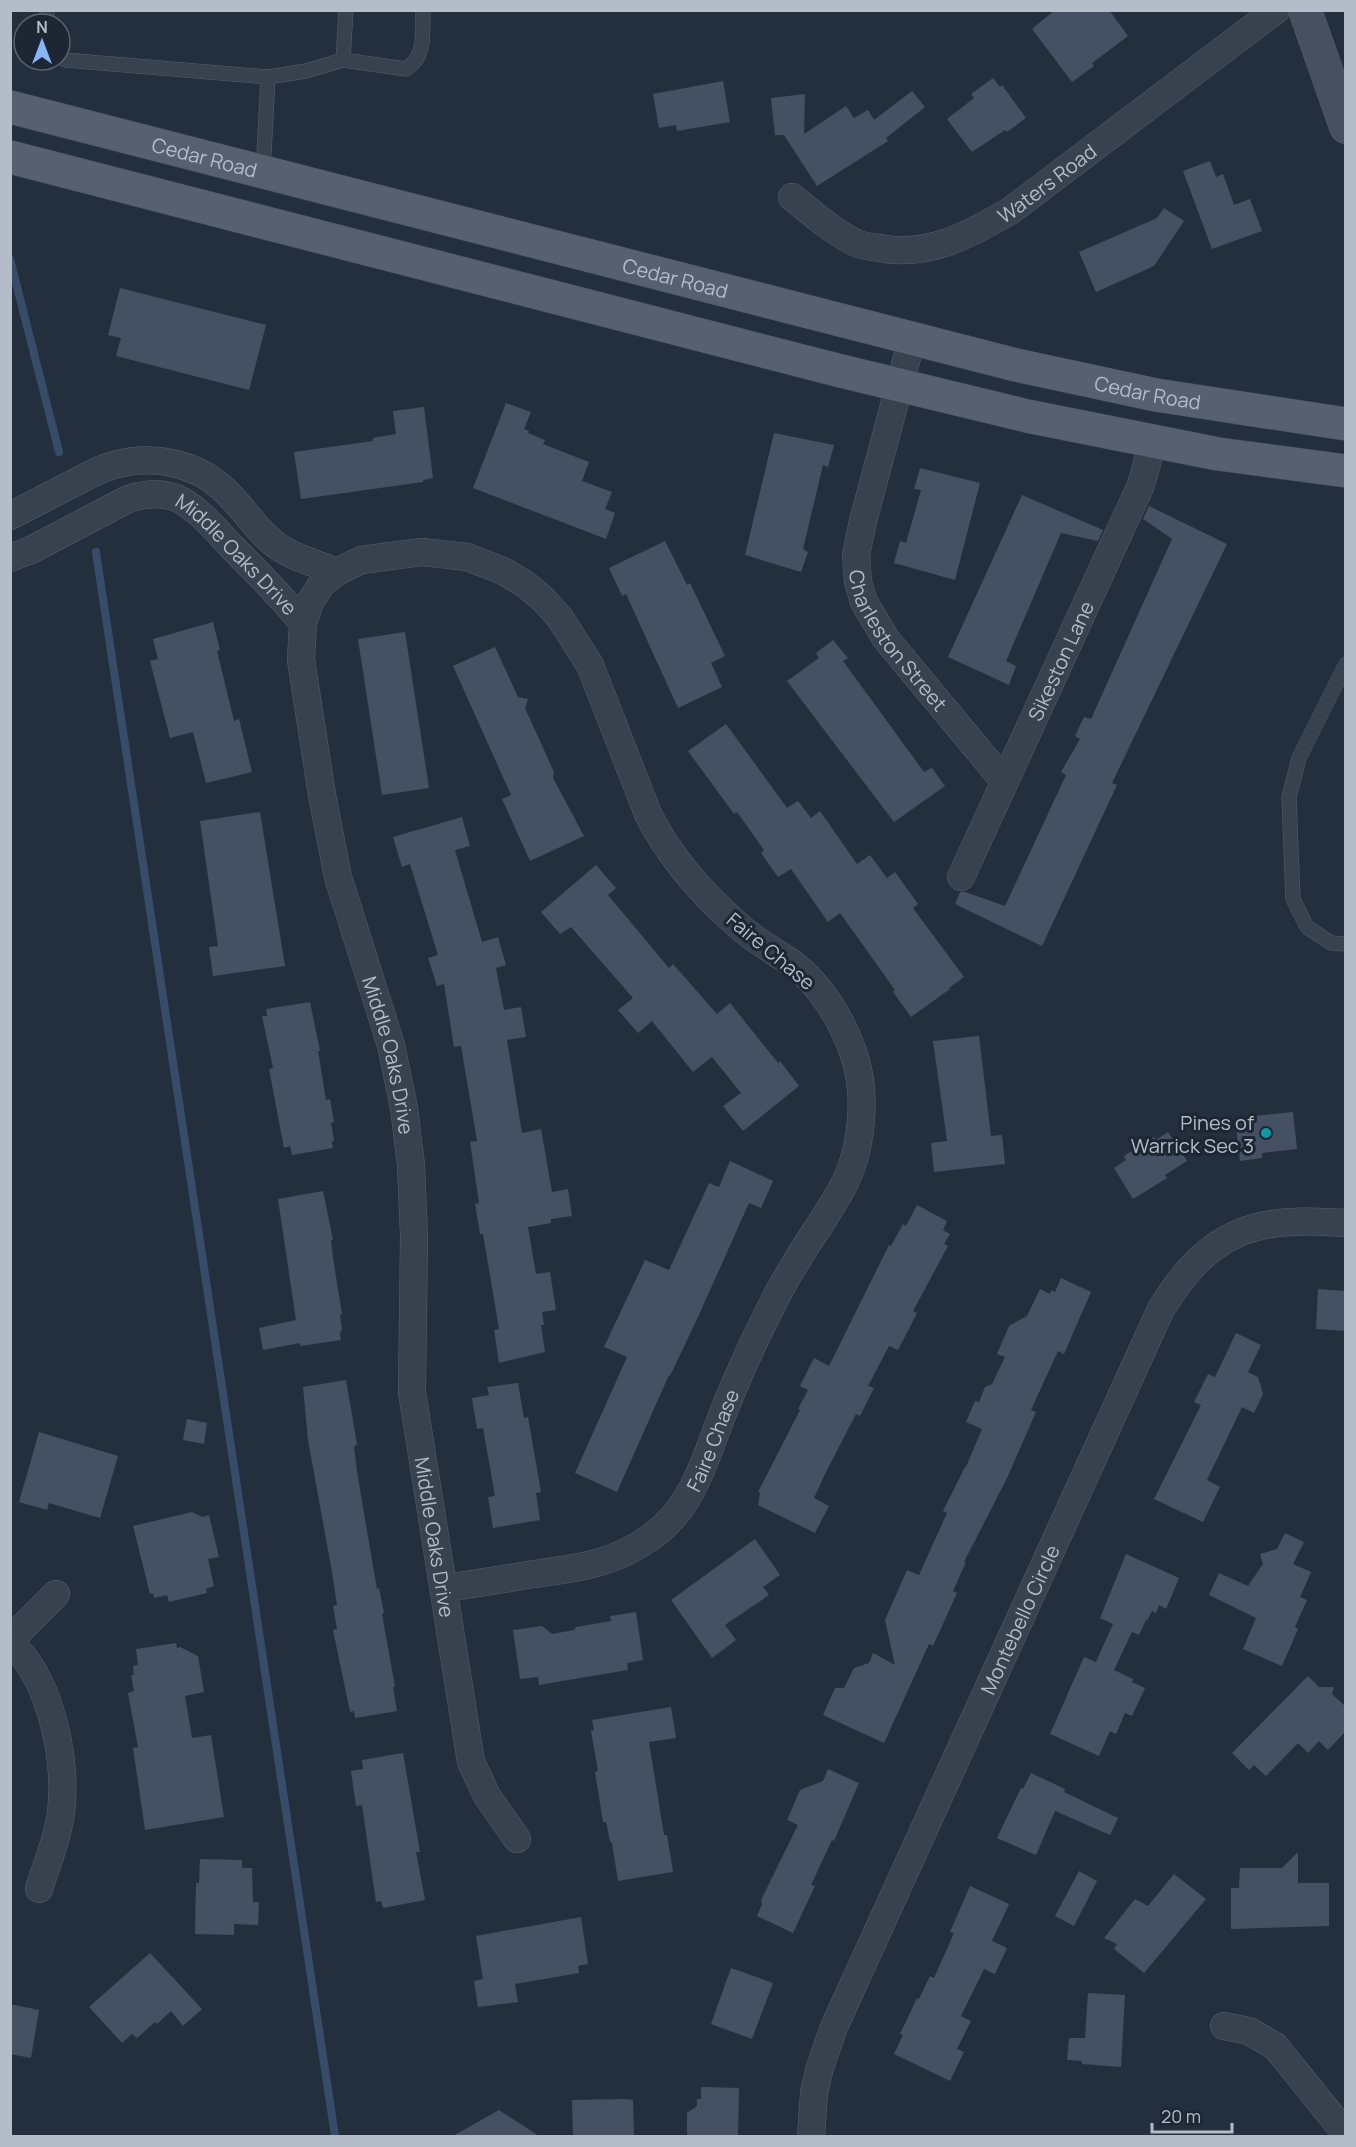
<svg xmlns="http://www.w3.org/2000/svg" width="1356" height="2147" font-family="Manrope,sans-serif">
  <style>
    .lines { fill: none; stroke-linecap: round; stroke-linejoin: round }
    .stream { stroke: #394c67; stroke-width: 8 }
    .building { fill: #455162 }
    .lane-casing { stroke: #565f6c; stroke-width: 15 }
    .street-casing { stroke: #565f6c; stroke-width: 28 }
    .secondary-casing { stroke: #565f6c; stroke-width: 34 }
    .primary-casing { stroke: #414a57; stroke-width: 34 }
    .lane { stroke: #38414e; stroke-width: 14 }
    .street { stroke: #38414e; stroke-width: 27 }
    .secondary { stroke: #465061; stroke-width: 33 }
    .primary { stroke: #56606e; stroke-width: 33 }
    .culture-dot { fill: #0f9aa8; stroke: #1d2633; stroke-width: 2 }
    .labels { text-anchor: middle; dominant-baseline: central; stroke-width: 6; stroke-linejoin: round; paint-order: stroke }
    .street-label { font-size: 20px; fill: #b4bcc9; stroke: #1d2633 }
    .poi-label { font-size: 20px; fill: #b4bcc9; stroke: #1d2633; text-anchor: end }
  </style>
  <rect width="100%" height="100%" fill="#242f3e"/>
  <g class="lines">
    <g class="stream">
      <path d="M10,259L59,452"/>
      <path d="M96,552L335,2136"/>
    </g>
  </g>
  <g class="building">
    <path d="M1055,10H1109L1128,36L1092,63L1094,66L1072,82L1032,29Z"/>
    <path d="M993,78L1000,87L1002,85L1026,118L1007,132L1005,130L972,152L947,119L974,98L971,94Z"/>
    <path d="M723,81L730,122L677,131L676,125L659,128L653,94Z"/>
    <path d="M912,91L925,107L886,138L888,141L817,186L784,135H775L771,98L805,94L804,134L846,106L854,118L868,110L874,120Z"/>
    <path d="M1210,161L1216,177L1223,174L1234,205L1250,199L1262,231L1212,249L1183,171Z"/>
    <path d="M1164,208L1184,221L1154,266L1096,292L1079,252L1157,218Z"/>
    <path d="M120,288L266,325L249,390L116,356L121,338L108,335Z"/>
    <path d="M506,403L531,412L524,429L529,431L528,433L545,440L543,444L589,462L582,481L612,492L605,509L615,513L606,539L473,488Z"/>
    <path d="M424,407L433,478L423,480V482L301,499L294,452L373,441V438L396,434L393,411Z"/>
    <path d="M774,433L834,445L828,467L823,465L803,549L808,552L801,572L745,555Z"/>
    <path d="M920,468L980,483L955,580L894,563L900,541L906,543L921,490L914,489Z"/>
    <path d="M1022,495L1103,530L1098,541L1061,533L1006,661L1016,666L1009,685L948,657Z"/>
    <path d="M1149,506L1227,544L1112,783L1117,785L1042,946L955,904L960,892H965L1005,906L1066,775L1061,772L1080,739L1075,736L1084,717L1091,719L1172,539L1143,519Z"/>
    <path d="M665,541L687,585L690,583L725,656L711,663L722,687L678,708L626,594L622,596L609,568Z"/>
    <path d="M213,622L220,650L217,651L234,721L239,719L252,772L206,783L193,732L170,738L150,661L158,659L153,639Z"/>
    <path d="M405,632L429,788L382,795L358,639Z"/>
    <path d="M833,640L848,658L843,661L924,772L932,768L945,786L894,822L787,681L819,658L816,653Z"/>
    <path d="M495,647L518,697L528,699L525,708L554,772L553,778L584,836L530,861L502,799L511,795L453,666Z"/>
    <path d="M726,724L787,808L798,801L811,818L820,811L857,864L870,855L887,878L895,872L918,904L913,908L964,977L949,988L950,989L911,1017L893,992L895,990L840,913L828,922L791,869L778,877L761,853L764,850L737,812L734,814L688,751Z"/>
    <path d="M260,812L285,966L213,976L209,947L218,946L200,821Z"/>
    <path d="M462,817L470,846L455,850L482,942L498,937L506,965L496,968L504,1010L521,1007L526,1037L507,1040L522,1133L541,1129L552,1192L568,1189L572,1216L551,1219V1223L528,1227L536,1274L550,1272L556,1310L542,1312L544,1325H541L545,1352L499,1363L494,1330L499,1329L483,1234H480L475,1204L479,1203L470,1142L477,1141L461,1046L454,1047L444,984L437,986L428,958L438,955L410,864L402,867L393,837Z"/>
    <path d="M596,865L616,888L608,895L669,968L673,964L717,1014L730,1003L778,1063L780,1061L799,1086L743,1131L723,1106L741,1093L712,1057L693,1072L652,1021L638,1033L618,1010L633,998L571,927L560,934L541,912Z"/>
    <path d="M310,1002L320,1051H318L326,1100L330,1099L334,1122L331,1123L334,1140L332,1142L333,1148L292,1155L290,1146L284,1148L269,1069L273,1068L262,1016H267L266,1009Z"/>
    <path d="M979,1036L991,1136L1002,1135L1005,1164L934,1172L931,1143L947,1141L933,1041Z"/>
    <path d="M1293,1112L1297,1149L1262,1153V1158L1240,1161L1235,1118Z"/>
    <path d="M1168,1132L1187,1161L1165,1175L1167,1178L1133,1199L1114,1168L1126,1160L1124,1156L1154,1137L1156,1140Z"/>
    <path d="M730,1161L773,1181L761,1208L749,1203L698,1317L670,1376L669,1375L617,1492L575,1473L627,1357L604,1347L645,1260L669,1270L709,1183L719,1187Z"/>
    <path d="M323,1191L333,1240H331L333,1258L342,1314L340,1315L342,1329L340,1333L341,1340L300,1346V1343L263,1350L259,1328L296,1320L278,1199Z"/>
    <path d="M917,1205L947,1221L943,1230L950,1234L944,1244L948,1246L913,1311L917,1313L898,1350L889,1346L868,1386L874,1388L860,1416L856,1414L826,1472L814,1498L829,1506L815,1533L758,1505L760,1493L758,1492L800,1410L798,1409L808,1390L800,1386L814,1358L829,1366L889,1245L891,1246L903,1224L906,1226Z"/>
    <path d="M1061,1278L1091,1292L1064,1354L1058,1351L1031,1410L1036,1412L1007,1478L964,1562H966L953,1591L957,1593L933,1646L929,1644L884,1743L823,1715L835,1688H844L854,1668L869,1663L873,1653L895,1665L885,1620L907,1570L919,1575L947,1513L943,1511L965,1467H966L982,1429L966,1422L975,1401L979,1402L985,1387L992,1384L1005,1357L997,1354L1009,1326L1027,1316L1040,1289L1050,1294L1051,1290L1055,1292Z"/>
    <path d="M1318,1289L1346,1291V1331L1316,1329Z"/>
    <path d="M1236,1333L1261,1345L1248,1372L1258,1377L1263,1394L1254,1413L1242,1407L1207,1480L1220,1487L1203,1522L1154,1499L1201,1405L1194,1402L1208,1374L1215,1377Z"/>
    <path d="M346,1380L357,1444L354,1447L358,1478L377,1589L379,1588L384,1613L382,1614L395,1687H393L397,1711L355,1718L354,1711L350,1712L333,1630L337,1629L333,1606L337,1605L332,1572L308,1440L303,1387Z"/>
    <path d="M518,1383L524,1418L528,1417L541,1492L536,1493L540,1520L493,1528L488,1497L495,1496L483,1428L477,1429L472,1398L489,1395L487,1387Z"/>
    <path d="M187,1419L207,1423L204,1444L183,1440Z"/>
    <path d="M39,1432L118,1456L100,1518L49,1503L47,1510L19,1502Z"/>
    <path d="M192,1512L202,1517L209,1515L219,1557L208,1559L214,1586L206,1589L207,1593L169,1602L167,1595L154,1598L153,1593L150,1594L133,1526Z"/>
    <path d="M1285,1533L1304,1542L1293,1564L1311,1572L1300,1597L1307,1600L1295,1627L1298,1629L1282,1666L1243,1649L1256,1618L1209,1595L1219,1573L1248,1586L1263,1564L1260,1554L1277,1549Z"/>
    <path d="M755,1539L780,1575L763,1587L769,1595L725,1625L736,1640L712,1658L671,1600Z"/>
    <path d="M1126,1554L1179,1578L1166,1609L1159,1605L1156,1613L1152,1611L1147,1621L1146,1620L1139,1635L1132,1632L1114,1670L1133,1679L1132,1682L1145,1688L1132,1716L1125,1713L1116,1734L1110,1731L1099,1756L1050,1734L1084,1657L1096,1662L1113,1624L1100,1618Z"/>
    <path d="M636,1612L643,1660L627,1663L628,1670L539,1685L538,1677L520,1679L513,1630L542,1626L552,1634L574,1630L576,1627L611,1621L610,1616Z"/>
    <path d="M176,1643L177,1648L180,1647L198,1656L204,1692L185,1696L192,1738L211,1735L224,1817L145,1830L133,1748L138,1747L128,1693L134,1691L131,1675H134L133,1666L138,1665L136,1649Z"/>
    <path d="M1308,1676L1319,1687H1334L1332,1694L1346,1707V1731L1328,1750L1319,1741L1308,1753L1298,1743L1266,1776L1254,1765L1249,1770L1232,1753Z"/>
    <path d="M671,1707L676,1738L649,1742L664,1835H667L673,1872L618,1881L612,1843L610,1841L606,1822H603L595,1772L598,1771L591,1731L594,1730L592,1720Z"/>
    <path d="M403,1753L420,1852H416L425,1900L383,1908L381,1901L376,1902L362,1805L356,1806L351,1771L363,1769L362,1760Z"/>
    <path d="M828,1769L859,1783L834,1841L832,1840L811,1885L815,1886L793,1933L757,1916L762,1904L761,1900L798,1825L787,1820L800,1790L823,1781Z"/>
    <path d="M1031,1773L1065,1789L1064,1792L1118,1818L1110,1835L1055,1811L1036,1855L997,1838L1021,1788L1023,1789Z"/>
    <path d="M1298,1852V1883H1329V1926L1231,1929V1888H1239L1240,1868H1282Z"/>
    <path d="M200,1859L242,1860V1868H252L253,1902H259L258,1925L234,1924V1935L195,1934L196,1883H199Z"/>
    <path d="M1079,1871L1097,1881L1074,1926L1055,1916Z"/>
    <path d="M1174,1874L1206,1899L1144,1973L1114,1949L1117,1944L1104,1938L1135,1899L1148,1906Z"/>
    <path d="M970,1886L1009,1904L992,1941L1007,1948L995,1974L984,1969L961,2016L971,2021L957,2049L964,2052L950,2081L894,2054L903,2035L900,2034L917,1998L919,1999L930,1976L934,1978L954,1933L950,1932Z"/>
    <path d="M581,1917L588,1964L578,1966L579,1973L515,1984L518,2002L478,2007L474,1981L483,1979L476,1936Z"/>
    <path d="M150,1953L202,2009L183,2026L171,2011L157,2024L155,2022L137,2038L132,2034L122,2043L89,2007Z"/>
    <path d="M731,1968L773,1983L752,2039L711,2024Z"/>
    <path d="M1088,1993L1125,1995L1121,2067L1082,2064V2061L1067,2060L1069,2038H1085Z"/>
    <path d="M10,2004L39,2010L31,2058L10,2054Z"/>
    <path d="M701,2087L739,2088L738,2136H687V2113L697,2106V2099H701Z"/>
    <path d="M624,2099L633,2100L634,2136H573L572,2100Z"/>
    <path d="M499,2110L539,2136H453Z"/>
  </g>
  <g class="lines">
    <defs>
      <g id="lane">
        <path d="M47,24V10"/>
        <path d="M60,56L65,60L268,77L263,173"/>
        <path d="M343,60L346,10"/>
        <path d="M268,77L306,71L343,60L406,69C427,57 422,31 423,10"/>
        <path d="M1346,664L1299,758L1289,797L1293,899L1307,927L1331,943L1346,944"/>
      </g>
      <g id="street">
        <path id="s1" d="M792,197C812,213 833,232 856,243C863,246 871,247 879,248C927,258 969,235 1010,211L1276,10"/>
        <path id="s2" d="M912,339L863,521L856,555L858,582L864,602L886,639L1004,781"/>
        <path d="M10,516C32,505 54,493 76,482C89,475 103,467 118,464C153,455 194,463 221,487C240,503 252,525 271,541C289,557 316,563 337,572"/>
        <path id="s3" d="M10,558L31,550L128,499C143,494 158,492 174,497C196,506 214,528 230,545C255,570 280,595 303,623"/>
        <path id="s4" d="M961,877L1141,485L1153,442"/>
        <path id="s5" d="M444,1588C474,1584 504,1579 534,1574C578,1568 614,1564 651,1537C696,1506 707,1451 727,1403C742,1366 759,1330 777,1295C790,1271 804,1248 819,1226C833,1204 847,1184 854,1159C863,1127 865,1090 855,1058C844,1023 822,986 793,964C775,952 756,941 740,927C703,895 670,858 648,814L590,665L560,618L543,599L525,584L503,571L467,557L422,552L361,560L337,572L321,585L310,602L303,623L301,660L322,795L338,877L391,1045L404,1108L411,1165L414,1236L412,1392L471,1762L487,1796L517,1839"/>
        <path d="M10,1640L56,1594"/>
        <path d="M10,1643C49,1675 65,1753 62,1800C61,1831 48,1860 39,1889"/>
        <path d="M1224,2026L1249,2031L1275,2046L1346,2134"/>
        <path id="s6" d="M811,2136L814,2093L820,2067L834,2027L1161,1309C1210,1229 1256,1216 1346,1223"/>
      </g>
      <path id="secondary" d="M1305,10L1346,127"/>
      <g id="primary">
        <path id="s7" d="M10,107L1016,365L1156,395L1346,424"/>
        <path d="M10,157L837,370L1027,416L1218,454L1346,471"/>
      </g>
    </defs>
    <use href="#lane" class="lane-casing"/>
    <use href="#street" class="street-casing"/>
    <use href="#secondary" class="secondary-casing"/>
    <use href="#primary" class="primary-casing"/>
    <use href="#lane" class="lane"/>
    <use href="#street" class="street"/>
    <use href="#secondary" class="secondary"/>
    <use href="#primary" class="primary"/>
  </g>
  <circle class="culture-dot" cx="1266" cy="1133" r="6"/>
  <g class="labels">
    <g class="street-label">
      <text stroke="none"><textPath href="#s7" startOffset="201">Cedar Road</textPath></text>
      <text stroke="none"><textPath href="#s1" startOffset="288">Waters Road</textPath></text>
      <text stroke="none"><textPath href="#s7" startOffset="687">Cedar Road</textPath></text>
      <text stroke="none"><textPath href="#s7" startOffset="1173">Cedar Road</textPath></text>
      <text stroke="none"><textPath href="#s3" startOffset="264">Middle Oaks Drive</textPath></text>
      <text stroke="none"><textPath href="#s2" startOffset="321">Charleston Street</textPath></text>
      <text stroke="none"><textPath href="#s4" startOffset="238">Sikeston Lane</textPath></text>
      <text transform="translate(771 951) rotate(40)">Faire Chase</text>
      <text stroke="none"><textPath href="#s5" startOffset="2044">Middle Oaks Drive</textPath></text>
      <text stroke="none"><textPath href="#s5" startOffset="332">Faire Chase</textPath></text>
      <text stroke="none"><textPath href="#s5" startOffset="2530">Middle Oaks Drive</textPath></text>
      <text stroke="none"><textPath href="#s6" startOffset="560">Montebello Circle</textPath></text>
    </g>
    <g class="poi-label">
      <text x="1254" y="1122">Pines of<tspan x="1254" dy="23">Warrick Sec 3</tspan></text>
    </g>
  </g>
  <rect width="1356" height="2147" fill="none" stroke="#b4bcc9" stroke-width="24"/>
  <g transform="translate(42 42)"><circle r="28" fill="#1d2633" stroke="#59626f" stroke-width="1.5"/>
  <path d="M0-4.5L10 22L0 15L-10 22Z" fill="#8ab4f8"/>
  <text y="-9" font-size="16" font-weight="bold" text-anchor="middle" fill="#b4bcc9">N</text>
  </g>
  <path d="M1152 2123v9h80v-9" fill="none" stroke="#b4bcc9" stroke-width="3"/>
  <text x="1161" y="2123" font-size="18" fill="#b4bcc9" stroke="#1d2633" stroke-width="4.5" paint-order="stroke">20 m</text>
</svg>
